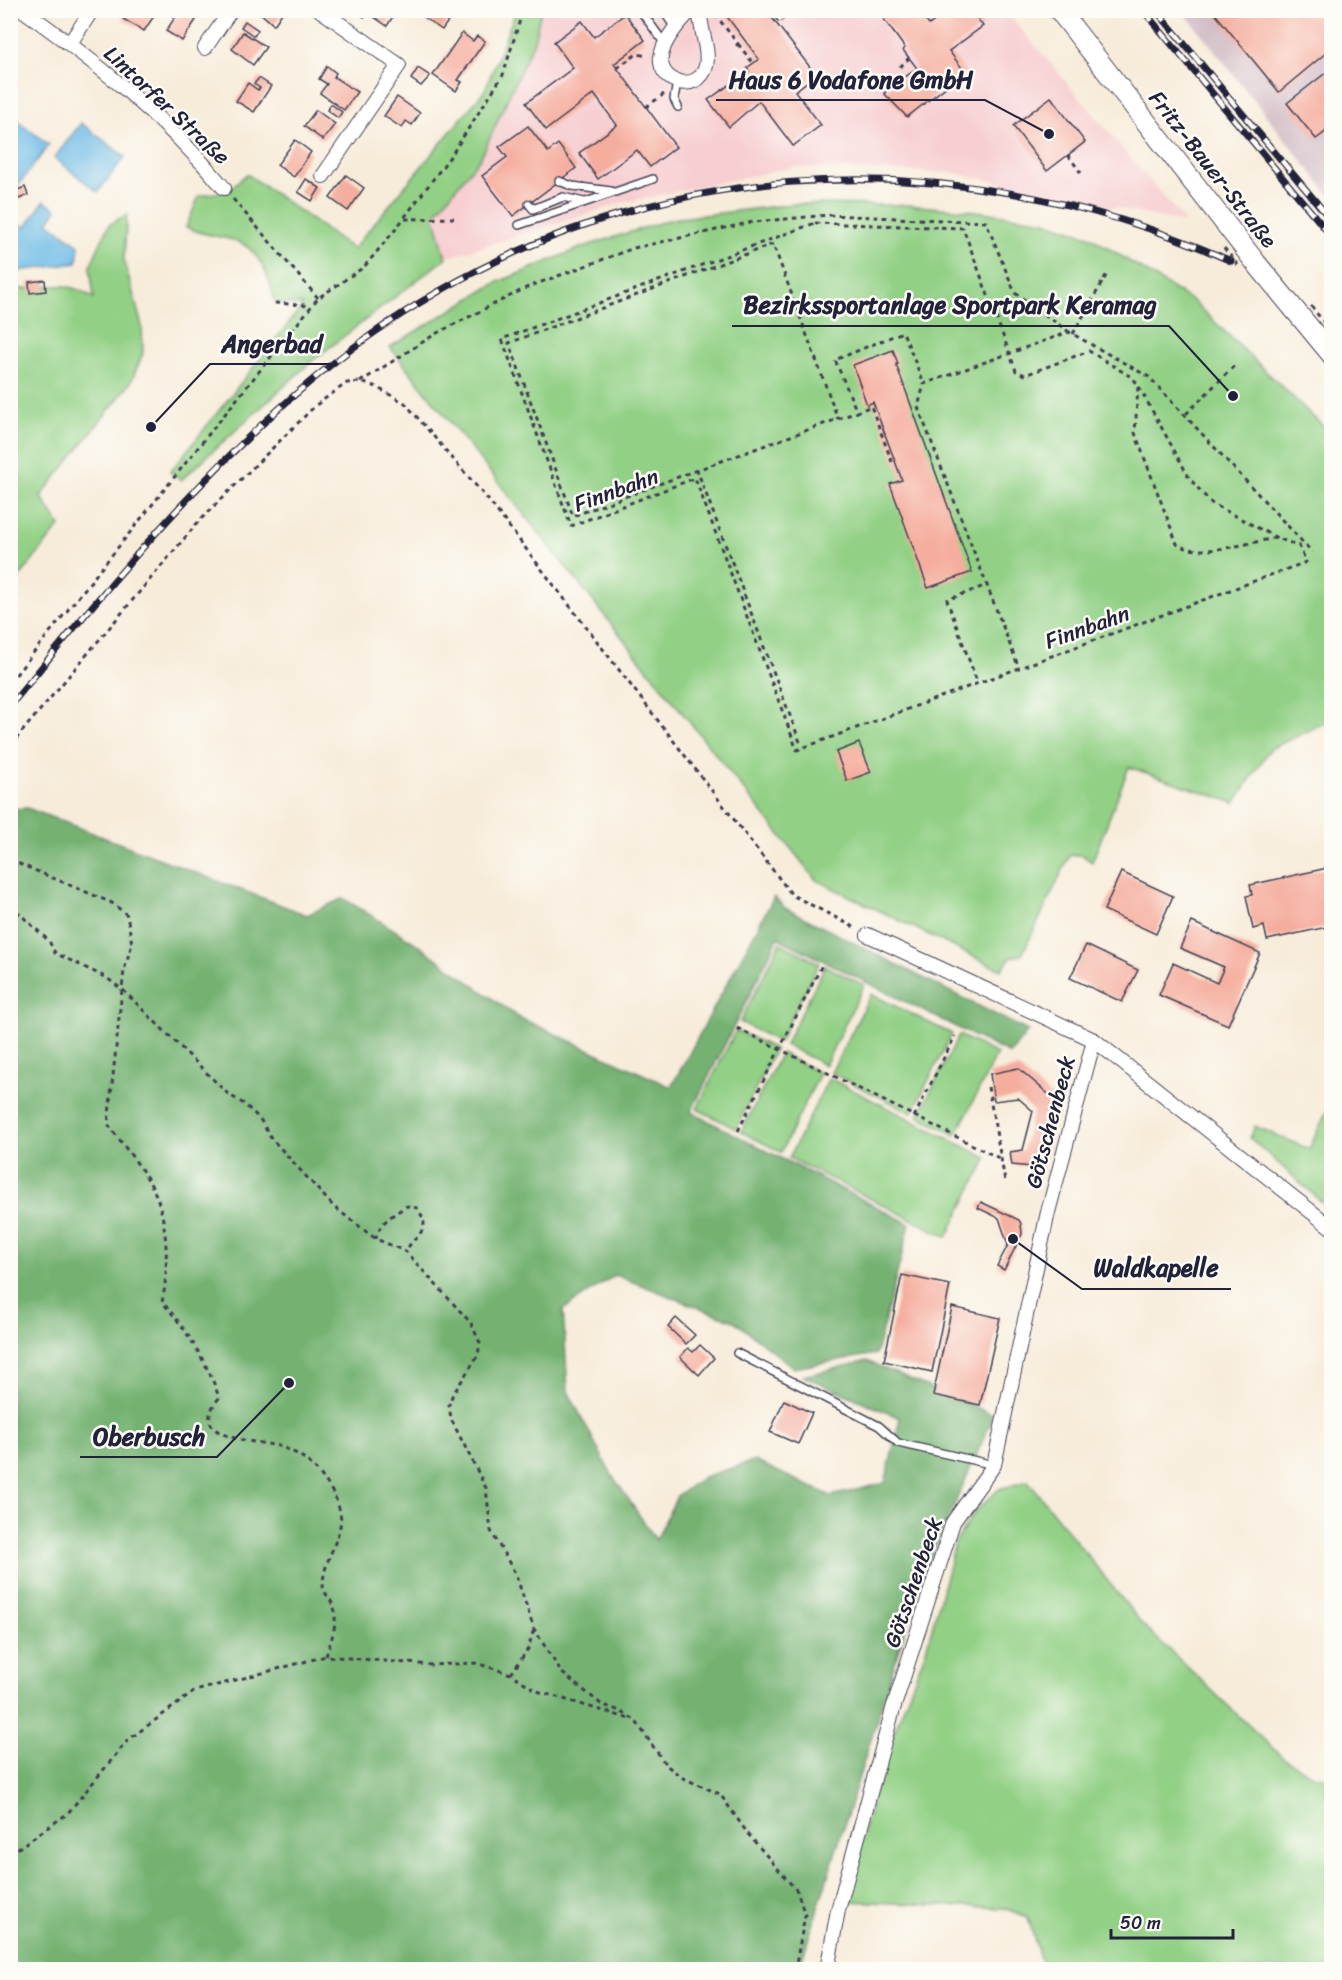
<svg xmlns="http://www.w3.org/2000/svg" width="1342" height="1980" font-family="Sriracha,sans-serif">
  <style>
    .built { fill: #f7cfd1 }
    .industrial { fill: #d2bdc6 }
    .green { fill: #92d085; stroke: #5a7960; stroke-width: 1.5 }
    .forest { fill: #75b272; stroke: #4c6a56; stroke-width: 1.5 }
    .water { fill: #6ab9e5; stroke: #466e90; stroke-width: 1.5 }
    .building { fill: #f5ad9e }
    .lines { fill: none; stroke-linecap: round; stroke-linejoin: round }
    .lane-casing { stroke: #424053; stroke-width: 10 }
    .street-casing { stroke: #424053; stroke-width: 16 }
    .secondary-casing { stroke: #424053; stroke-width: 22 }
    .path { stroke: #424053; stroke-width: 3; stroke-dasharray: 4.5 4.5; stroke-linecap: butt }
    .lane { stroke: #fff; stroke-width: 7 }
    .street { stroke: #fff; stroke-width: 14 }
    .secondary { stroke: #fff; stroke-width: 20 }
    .rail-casing { stroke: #22223b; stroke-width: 7 }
    .rail { stroke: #fdfcf7; stroke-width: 4.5; stroke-dasharray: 14; stroke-linecap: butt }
    .secondary-bridge-casing { stroke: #424053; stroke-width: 22; stroke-linecap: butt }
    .path-bridge { stroke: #424053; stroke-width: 3; stroke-dasharray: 4.5 4.5; stroke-linecap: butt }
    .secondary-bridge { stroke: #fff; stroke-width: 20 }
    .labels { text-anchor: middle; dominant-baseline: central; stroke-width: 5; stroke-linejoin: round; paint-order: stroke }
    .street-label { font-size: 22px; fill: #22223b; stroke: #fdfcf7 }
    .leader { fill: none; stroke: #22223b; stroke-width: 2 }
    .callout-dot { fill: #22223b; stroke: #fdfcf7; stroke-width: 2 }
    .callout-label { font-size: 24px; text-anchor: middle; font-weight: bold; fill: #22223b; stroke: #fdfcf7; stroke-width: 5; stroke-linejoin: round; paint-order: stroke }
  </style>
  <rect width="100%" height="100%" fill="#fdfcf7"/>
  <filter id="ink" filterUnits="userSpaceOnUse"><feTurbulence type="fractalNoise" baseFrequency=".0167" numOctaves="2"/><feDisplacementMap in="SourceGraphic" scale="12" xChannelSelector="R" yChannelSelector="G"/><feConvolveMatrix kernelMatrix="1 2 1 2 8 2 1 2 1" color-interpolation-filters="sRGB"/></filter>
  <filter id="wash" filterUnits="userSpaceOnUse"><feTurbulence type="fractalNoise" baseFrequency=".008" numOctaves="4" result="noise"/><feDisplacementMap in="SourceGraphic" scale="24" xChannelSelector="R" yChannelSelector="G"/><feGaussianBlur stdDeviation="1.35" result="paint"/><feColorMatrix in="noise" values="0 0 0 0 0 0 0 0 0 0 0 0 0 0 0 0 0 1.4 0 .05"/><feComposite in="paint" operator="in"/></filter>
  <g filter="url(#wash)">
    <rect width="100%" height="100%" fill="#f7ecda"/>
    <path class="built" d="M1005,10L1186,223L955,173L795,167L626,202L446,258L434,215L481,157L534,41L541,11Z"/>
    <path class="industrial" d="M1183,11H1331V197Z"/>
    <g class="green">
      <path d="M516,11H541L534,41L481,157L434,215L446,258L312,361L181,480L170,472L303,305L275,303C271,281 260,249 236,241C220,236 201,235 186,227L199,196L227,191L247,174L353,249L485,90Z"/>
      <path d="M793,204L907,205L976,211L1045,221L1091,237L1194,302L1331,434V720L1270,749L1235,803L1129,767L1092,862L1082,855H1070L1022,955L1011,957L1001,970L816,880L390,347L496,283L583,247L672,219Z"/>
      <path d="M127,214L124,260L142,326L143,353L131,382L41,496L60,526L11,588V288C47,293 55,274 94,298L90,266L109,225Z"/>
      <path d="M780,943L819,963L779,1042L740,1022Z"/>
      <path d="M825,966L864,985L825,1065L785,1045Z"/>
      <path d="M871,994L952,1034L912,1113L831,1073Z"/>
      <path d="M736,1030L775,1049L736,1129L697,1109Z"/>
      <path d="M959,1035L997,1054L956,1135L918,1116Z"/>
      <path d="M781,1053L820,1073L781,1152L741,1132Z"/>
      <path d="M829,1078L987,1158L947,1237L789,1158Z"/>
      <path d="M1331,1102V1210L1250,1138L1255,1126L1309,1149Z"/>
      <path d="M1028,1481L1142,1624L1283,1758L1312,1775L1331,1779V1969H1043L1028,1917L1003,1908L848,1901L865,1826L885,1755L926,1650L955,1543L974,1513L999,1489Z"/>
    </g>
    <path class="forest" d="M27,808L307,915L343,898L414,942L518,1017L671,1087L774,897L785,908L1028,1031L1010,1054L778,938L691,1112L910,1224L876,1354L794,1368L734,1321L615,1275L563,1310L568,1391L610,1472L656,1540L677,1496L703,1477L755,1461L831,1496L885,1483L900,1418L803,1376L867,1361L994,1415L919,1585L799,1969L11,1970V809Z"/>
    <g class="water">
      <path d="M10,115L49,145L18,186L11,180Z"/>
      <path d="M81,123L125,157L98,192L54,158Z"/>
      <path d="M44,201L57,210L48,222L79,245L77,263L11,272V216L25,228Z"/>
    </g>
    <g id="blocks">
      <g class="building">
        <path d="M128,10H158L144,31L123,19Z"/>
        <path d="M180,10L196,20L182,41L166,31Z"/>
        <path d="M257,10H284L274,25Z"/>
        <path d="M354,10H397L387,26L367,12L364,17Z"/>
        <path d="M421,10H448L453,14L442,30L419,14Z"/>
        <path d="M722,10H766L816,75L795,91L821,125L793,146L759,101L729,127L708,100L749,71L747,68L759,59Z"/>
        <path d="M877,10H918L929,25L949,10H976L974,14L983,26L949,51L965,72L907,117L884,93L917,68L903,50L905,48Z"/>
        <path d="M1212,10H1332V48L1279,92Z"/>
        <path d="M625,14L645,40L614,64L676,147L650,167L637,150L598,179L579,153L617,125L594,94L546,130L526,103L573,68L554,42L582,21L594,37Z"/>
        <path d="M245,21L258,30L254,36L241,27Z"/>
        <path d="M243,32L266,47L253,65L232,49Z"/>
        <path d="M462,33L473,41L477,36L485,41L458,80L462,82L456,91L433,75Z"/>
        <path d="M327,66L336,73L334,77L357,92L344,110L320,93L327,84L319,79Z"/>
        <path d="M418,68L430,76L421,86L411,79Z"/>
        <path d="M1332,68V127L1316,139L1287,103Z"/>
        <path d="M259,78L271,86L254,112L236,101L248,83L258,90L260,88L254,84Z"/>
        <path d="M397,97L420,113L412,125L406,121L402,128L384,116Z"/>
        <path d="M1051,97L1085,142L1047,171L1013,126Z"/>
        <path d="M331,104L342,112L338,118L327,110Z"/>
        <path d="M316,110L335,124L323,140L304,126Z"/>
        <path d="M528,126L548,152L558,144L576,168L513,216L482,176L507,157L499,147Z"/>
        <path d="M295,140L311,152L294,177L277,165Z"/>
        <path d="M346,175L364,188L348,211L330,198Z"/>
        <path d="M306,179L320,188L312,201L298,192Z"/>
        <path d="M25,187L28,195L17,200L13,192Z"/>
        <path d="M45,280L46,291L30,293L29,282Z"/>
        <path d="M893,350L898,364H896L972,572L928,588L890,484L902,480L873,402L867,405L853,365Z"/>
        <path d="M859,743L871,772L847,781L836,752Z"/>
        <path d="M1332,867V926L1267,940L1264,926L1253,929L1246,896L1252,895L1250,885Z"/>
        <path d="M1121,872L1173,896L1156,934L1104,910Z"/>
        <path d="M1192,922L1260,953L1228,1025L1159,995L1173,963L1217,983L1224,967L1180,948Z"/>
        <path d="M1086,945L1138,970L1122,1002L1070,978Z"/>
        <path d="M1018,1068L1060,1104L1043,1168L1012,1165L1010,1152L1023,1150L1033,1111L1018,1098L994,1101L990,1074Z"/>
        <path d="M981,1202L1019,1220L1021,1224L1022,1234L1004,1270L997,1266L1008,1245L999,1218L978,1208Z"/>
        <path d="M902,1275L950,1285L932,1372L884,1361Z"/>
        <path d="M952,1307L1000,1318L980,1405L933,1395Z"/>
        <path d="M676,1318L695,1335L686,1344L668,1327Z"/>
        <path d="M700,1345L714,1358L699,1375L680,1357L688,1348L693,1352Z"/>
        <path d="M784,1400L812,1413L798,1444L770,1432Z"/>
      </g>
    </g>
  </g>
  <g filter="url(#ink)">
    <use href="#blocks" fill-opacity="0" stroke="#424053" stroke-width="1.5"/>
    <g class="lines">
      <defs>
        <g id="lane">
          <path d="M640,10L665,44"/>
          <path d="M663,10L675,28"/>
          <path d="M775,10L780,17"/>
          <path d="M677,82L674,99L678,107"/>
          <path d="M559,181L572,186L611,191"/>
          <path d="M529,204L533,209L563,197L584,202"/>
          <path d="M519,225L653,179"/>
          <path d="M737,1353L879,1426L898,1443L994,1465"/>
        </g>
        <g id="street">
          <path d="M23,10C96,62 167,119 224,188"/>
          <path d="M320,10L399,65L323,176"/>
          <path d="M691,10C680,22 666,37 662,52C653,82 698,96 706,66C710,49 699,28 700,10"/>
          <path d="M70,43L92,10"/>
          <path d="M205,48L231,10"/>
          <path d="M868,935L1094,1040L1332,1228"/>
          <path d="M827,1970L838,1910L893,1709L953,1522L994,1465L1048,1212L1094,1040"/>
        </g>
        <g id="secondary">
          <path d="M1059,10L1256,263"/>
          <path d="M1294,309L1332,355"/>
        </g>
      </defs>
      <use href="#lane" class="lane-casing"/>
      <use href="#street" class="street-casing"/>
      <use href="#secondary" class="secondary-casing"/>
      <g class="path">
        <path d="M715,14L738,44L733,49"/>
        <path d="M738,44L753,63"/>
        <path d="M900,67L909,58"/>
        <path d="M617,68L637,54L647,56"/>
        <path d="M646,107L664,94"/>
        <path d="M1068,155L1081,173"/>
        <path d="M233,199L318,298"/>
        <path d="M405,219L454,218"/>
        <path d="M815,223L963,228L1016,371L1025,375L1089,351L1133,378L1138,385L1190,479L1211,503L1277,538L1299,546L1306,562L797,750L695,478L571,526L502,339Z"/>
        <path d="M275,303L304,305L310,310"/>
        <path d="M1073,334L1108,272"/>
        <path d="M1326,372L1332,378"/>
        <path d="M360,382L437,333L528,287L634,248L753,222L829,215L986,222L1015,293L1069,332"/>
        <path d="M1138,387L1135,433L1177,544C1197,559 1250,542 1276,538"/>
        <path d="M1186,414L1235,365"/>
        <path d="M892,462L871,406L857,412L835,360L903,332L924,384"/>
        <path d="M697,470L573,516L509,343L773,244L838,419"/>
        <path d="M1017,663L918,407L924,384L1069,332L1149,377L1312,552"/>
        <path d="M976,679L947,600L987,585"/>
        <path d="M10,682L318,298L364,267L395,230L452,154L503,75L523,10"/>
        <path d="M800,742L697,470L857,412"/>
        <path d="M10,746L199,521L316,405L347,383L360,382L374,386L405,403L490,502L792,895L856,928"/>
        <path d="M10,860L112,903L127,915L132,944L124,970L108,1124C123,1146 144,1169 155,1193C168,1221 169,1272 162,1302C184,1325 210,1367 219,1398C183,1442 261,1440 282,1447C289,1450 300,1455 306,1460C322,1473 345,1504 340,1526C336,1546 324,1563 323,1583C322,1592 331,1599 334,1607C338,1623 331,1641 326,1656"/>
        <path d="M10,905L49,941L55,953L107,978L124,991L228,1094L244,1104L260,1119L271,1138L334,1207L376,1239L405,1251L471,1323L480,1343L478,1355L452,1396L449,1405L451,1419L486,1488L491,1531L516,1575L534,1629L561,1672L601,1704L620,1711L635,1720L666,1765L683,1778L720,1794L748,1834L797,1891L805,1915L795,1970"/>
        <path d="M737,1028L1001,1159"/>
        <path d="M988,1087L1005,1181"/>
        <path d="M914,1117L955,1036"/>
        <path d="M738,1131L822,965"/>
        <path d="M376,1239C377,1224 395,1213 407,1206L417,1208C433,1230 418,1232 406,1250"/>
        <path d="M511,1674L528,1649L534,1629"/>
        <path d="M10,1854L67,1814L128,1740L195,1691L326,1656L431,1665L476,1663L511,1674L537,1691L630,1719"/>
      </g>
      <use href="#lane" class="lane"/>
      <use href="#street" class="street"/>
      <use href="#secondary" class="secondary"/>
      <defs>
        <g id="rail">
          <path d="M1143,10L1332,237"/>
          <path d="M1156,10L1332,221"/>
          <path d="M1328,318L1332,320"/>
          <path d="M10,706C114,578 234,432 368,337C626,153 945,134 1231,261"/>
        </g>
      </defs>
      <use href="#rail" class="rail-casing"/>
      <use href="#rail" class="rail"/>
      <defs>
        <path id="secondary-bridge" d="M1256,263L1294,309"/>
      </defs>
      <use href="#secondary-bridge" class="secondary-bridge-casing"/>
      <g class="path-bridge">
        <path d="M1224,248L1238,265"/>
        <path d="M1311,306L1330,330"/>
      </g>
      <use href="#secondary-bridge" class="secondary-bridge"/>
    </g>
  </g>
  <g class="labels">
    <g class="street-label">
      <text transform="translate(167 105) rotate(43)">Lintorfer Straße</text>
      <text transform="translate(1213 169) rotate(52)">Fritz-Bauer-Straße</text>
      <text transform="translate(616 490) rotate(-20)">Finnbahn</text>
      <text transform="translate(1087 627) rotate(-20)">Finnbahn</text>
      <text transform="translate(1050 1122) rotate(-75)">Götschenbeck</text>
      <text transform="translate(913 1582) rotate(-71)">Götschenbeck</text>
    </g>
  </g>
  <path class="leader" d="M1049 134L985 100H716M1233 396L1169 326H732M151 427L210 364H335M1013 1239L1082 1289H1231M289 1383L217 1457H80"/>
  <g class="callout-dot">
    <circle cx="1049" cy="134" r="6"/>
    <circle cx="1233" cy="396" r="6"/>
    <circle cx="151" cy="427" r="6"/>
    <circle cx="1013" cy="1239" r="6"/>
    <circle cx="289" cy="1383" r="6"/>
  </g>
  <g class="callout-label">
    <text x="851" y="88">Haus 6 Vodafone GmbH</text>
    <text x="950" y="313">Bezirkssportanlage Sportpark Keramag</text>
    <text x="272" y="352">Angerbad</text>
    <text x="1156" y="1276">Waldkapelle</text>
    <text x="149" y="1445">Oberbusch</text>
  </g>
  <rect width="1342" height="1980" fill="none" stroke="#fdfcf7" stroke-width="36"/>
  <path d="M1111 1929v9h122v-9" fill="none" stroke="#22223b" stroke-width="3"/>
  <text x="1120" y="1929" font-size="18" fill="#22223b" stroke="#fdfcf7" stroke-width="4.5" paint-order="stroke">50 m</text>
</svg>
